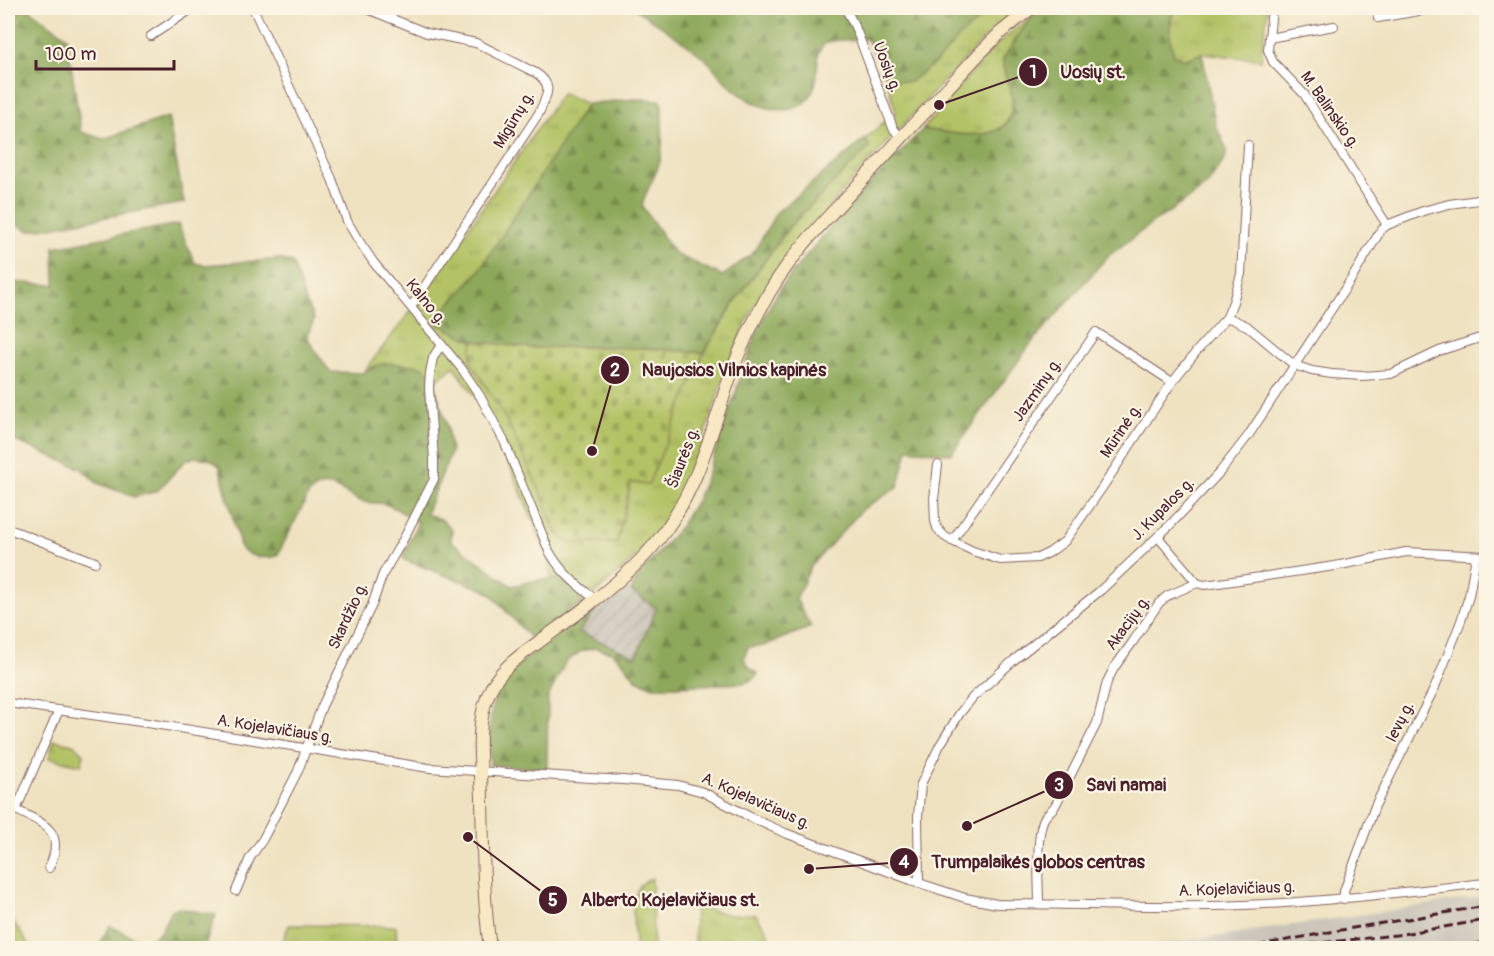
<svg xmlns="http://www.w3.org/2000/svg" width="1494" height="956" font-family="Pangolin,sans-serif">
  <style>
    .industrial { fill: url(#industrial-furrows) }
    .railway { fill: #c9c3b8 }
    .grass { fill: url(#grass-tufts); stroke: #7e7048; stroke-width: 1.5 }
    .forest { fill: url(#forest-firs); stroke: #6c6442; stroke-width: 1.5 }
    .cemetery { fill: url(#cemetery-stones); stroke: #7e7048; stroke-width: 1.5 }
    .park { fill: url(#park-crowns); stroke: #7e7048; stroke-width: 1.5 }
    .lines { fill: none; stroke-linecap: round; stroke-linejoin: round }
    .minor-casing { stroke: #846360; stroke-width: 10 }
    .secondary-casing { stroke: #846360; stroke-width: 14 }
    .minor { stroke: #fff; stroke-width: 8 }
    .secondary { stroke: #f8e8c3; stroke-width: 12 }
    .rail { stroke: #4a1f2b; stroke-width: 3; stroke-dasharray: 9 4.5; stroke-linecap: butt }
    .labels { text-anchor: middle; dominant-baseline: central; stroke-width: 4.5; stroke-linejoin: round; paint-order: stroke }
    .street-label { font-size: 16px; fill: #4a1f2b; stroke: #fcf5e5 }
    .leader { fill: none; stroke: #4a1f2b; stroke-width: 2 }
    .callout-dot { fill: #4a1f2b; stroke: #fcf5e5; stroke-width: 2 }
    .mark-label { font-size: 18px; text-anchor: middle; font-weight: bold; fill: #fff }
    .callout-label { font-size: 18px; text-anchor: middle; font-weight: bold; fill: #4a1f2b; stroke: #fcf5e5; stroke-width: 4.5; stroke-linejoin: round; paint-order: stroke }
  </style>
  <defs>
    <pattern id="industrial-furrows" width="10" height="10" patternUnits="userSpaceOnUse" patternTransform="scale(1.5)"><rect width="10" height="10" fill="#c9c3b8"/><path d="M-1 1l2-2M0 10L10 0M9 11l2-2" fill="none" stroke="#aea79e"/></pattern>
    <pattern id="grass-tufts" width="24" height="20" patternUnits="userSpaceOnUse" patternTransform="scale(1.5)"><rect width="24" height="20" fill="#b2c265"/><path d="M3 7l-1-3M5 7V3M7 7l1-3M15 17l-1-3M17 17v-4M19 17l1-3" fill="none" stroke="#9ba658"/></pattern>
    <pattern id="forest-firs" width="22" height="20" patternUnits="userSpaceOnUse" patternTransform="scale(1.5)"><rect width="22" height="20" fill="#8da85a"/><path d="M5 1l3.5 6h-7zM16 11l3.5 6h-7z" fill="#75884b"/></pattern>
    <pattern id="cemetery-stones" width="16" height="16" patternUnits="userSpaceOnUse" patternTransform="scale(1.5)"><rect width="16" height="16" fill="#b2c265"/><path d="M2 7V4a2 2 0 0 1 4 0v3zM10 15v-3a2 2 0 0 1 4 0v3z" fill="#9ba658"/></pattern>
    <pattern id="park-crowns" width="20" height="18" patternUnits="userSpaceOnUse" patternTransform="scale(1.5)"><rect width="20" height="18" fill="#b2c265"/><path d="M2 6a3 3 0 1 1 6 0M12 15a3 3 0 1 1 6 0" fill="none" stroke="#9ba658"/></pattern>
  </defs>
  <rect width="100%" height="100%" fill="#fcf5e5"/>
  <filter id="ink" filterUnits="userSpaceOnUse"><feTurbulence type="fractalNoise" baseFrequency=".0167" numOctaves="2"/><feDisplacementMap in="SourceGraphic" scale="12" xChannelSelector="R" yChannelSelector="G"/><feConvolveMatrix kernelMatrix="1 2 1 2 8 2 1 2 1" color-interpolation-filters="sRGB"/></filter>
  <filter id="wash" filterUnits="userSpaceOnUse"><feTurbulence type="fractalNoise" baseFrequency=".008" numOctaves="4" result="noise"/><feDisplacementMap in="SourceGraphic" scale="24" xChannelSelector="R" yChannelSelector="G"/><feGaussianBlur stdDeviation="1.35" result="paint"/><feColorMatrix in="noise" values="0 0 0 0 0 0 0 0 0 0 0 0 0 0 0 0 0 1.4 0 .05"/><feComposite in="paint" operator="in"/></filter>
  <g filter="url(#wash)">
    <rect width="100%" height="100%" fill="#efe2c1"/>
    <path class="industrial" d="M624,589L631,591L656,608L635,658L579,632L596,611Z"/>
    <path class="railway" d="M1486,896V948H1153V946Z"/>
    <g class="grass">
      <path d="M994,8H1018C983,36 954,71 923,104C874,156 825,208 784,266C774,279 763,292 755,306C732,347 719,393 704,437C695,461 687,486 674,508C651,547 621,571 587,600L558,579L551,578L547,555L501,444L479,402L454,366L434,383L428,372L363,373L410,312L562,93L587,104L479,271L434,322L473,341L471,362L506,419L541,493L557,534L602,543H617L631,482L647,485L704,353L734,303L790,226L869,147L865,139L885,121L896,113L885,74L891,80L964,32Z"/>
      <path d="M1174,8H1268L1261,60L1202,53L1184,60L1174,55C1168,38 1169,24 1174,8Z"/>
      <path d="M1033,14L1003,59C1006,73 1012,88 1012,101C1013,149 953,133 923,129L979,63L998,44Z"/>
      <path d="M652,878L653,948H636C634,930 628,896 643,883C646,880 649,879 652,878Z"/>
      <path d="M695,906L730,915L755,914L766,929L773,948H694Z"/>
      <path d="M8,914L31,948H8Z"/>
      <path d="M289,925L396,926L397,948H280Z"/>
    </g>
    <g class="forest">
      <path d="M8,8H29L30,10L67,37L81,132L103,139L168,117L184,203L29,231L8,220Z"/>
      <path d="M634,8H994L964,32L934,64L910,82L891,80L885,74L867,39C856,40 832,38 823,45C815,53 819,71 816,81C809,115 778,115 751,101C742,96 733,89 726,82C718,75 713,65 704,58C682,40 658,24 634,8Z"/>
      <path d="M1042,8H1174C1169,24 1168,39 1174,55L1184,60L1202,53L1216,126L1227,150L1225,159L1207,185L1187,200L1158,219L1107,257L1029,346L951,454L908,449L898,487L863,509L811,566L796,599L811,627L763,646L748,647L744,659L749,667L758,674L753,679L745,683L653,687L636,679L622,661L611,652L595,648L581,651L565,663L548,697L547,769L490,765C490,745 488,724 493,704C500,674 528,657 551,640C565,630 579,620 593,610L596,611L579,632L636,657L656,608L631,591L639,575L680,527L696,501L706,478L754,339L767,311L783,284L848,206L923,129C952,133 1017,149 1013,99C1011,85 1001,73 1003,59L1033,14Z"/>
      <path d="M635,99L660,100L662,104C662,121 664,144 660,161C656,177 645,190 642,206L675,254L723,276L754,252L776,213L865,139L870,147L790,226L734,303L704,353L640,348L587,347L532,348L473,341L434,322L479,271L587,104Z"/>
      <path d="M178,224L195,263L204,265L280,259L293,263L304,297L314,320L308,334L309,341L330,372L363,373L373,367L386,363L421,366L428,372L434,383L447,426L451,452L426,514L441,519L452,530L451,541L512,586C549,577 558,572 587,600L531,639L491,594L482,589L404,560L403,555L418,522C408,517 399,509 388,505C381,502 372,504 365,502C344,497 329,473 309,494L277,556C263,559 252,558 241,549L219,465L209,459L195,457L185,461L157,491L135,497L97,483L82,469L8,438V282L55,285L54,247Z"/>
      <path d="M179,908L216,915L204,948H96L110,926L146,943L161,931L171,910Z"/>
    </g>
    <path class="cemetery" d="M473,341L532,348L587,347L640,348L704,353L648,485L631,482L617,543H570L557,534L541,493L506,419L471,362Z"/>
    <path class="park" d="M54,740L73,744L84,754L81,765L49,758Z"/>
  </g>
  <g filter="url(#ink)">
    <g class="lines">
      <defs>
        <g id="minor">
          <path d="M253,8L332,179L347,221L357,238L374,263L462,369L480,396L505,443L549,551C562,574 576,584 596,600"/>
          <path d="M365,8L427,33L476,43L536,73C555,86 546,96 539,113L411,307"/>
          <path d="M843,8L848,13L856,29L893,128L901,138"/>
          <path d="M1272,8L1268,50L1273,62L1304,94L1387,225"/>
          <path d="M1378,18L1436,8"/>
          <path d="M151,36L193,8"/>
          <path d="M1269,38L1334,26"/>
          <path d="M1227,317L1247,326L1294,365L1312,371L1332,374L1362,376L1391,374L1439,351L1486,336"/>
          <path d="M938,465L934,499L935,521L937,528L944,536L952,541L973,551L1000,560L1038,558L1050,552L1065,541L1102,488L1172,382L1196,352L1227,317L1233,302L1241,274L1248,145"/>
          <path d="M9,529L95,562"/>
          <path d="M1158,537L1197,583"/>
          <path d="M952,541L1096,332L1172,382"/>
          <path d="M8,703L141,722L429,768L623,780L678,785L703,792L754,819L785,833L919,883L965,898L997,904C1067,904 1138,907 1208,906C1301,905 1394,893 1486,883"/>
          <path d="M49,868C66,831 45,824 16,810L59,710"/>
          <path d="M919,883L918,816L921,784L940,745L960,713L973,697L1014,660L1101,590L1170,525L1220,472L1248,436L1352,278L1381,230L1387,225L1423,211L1449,204L1486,199"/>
          <path d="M236,891L250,858L263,839L298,771L322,706L372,605L383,574L404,538L434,479V459L429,388L430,373L433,358L437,351L442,346"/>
          <path d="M1344,899V891L1375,806L1435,687L1461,621L1469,596L1476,556"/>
          <path d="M1039,904C1039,884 1035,833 1045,817C1048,813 1052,810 1055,806L1097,723L1107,682L1114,668L1132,643L1159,603L1167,596L1197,583L1204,585L1212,584L1335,566L1406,552L1486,556"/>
        </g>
        <path id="secondary" d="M490,948C483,898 483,847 482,797C481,764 475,726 488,695C498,670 519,656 540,641C559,627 578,614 596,599C619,581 641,562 659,539C698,490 712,429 732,371C742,344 755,318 769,293C793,252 827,218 859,184C899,140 940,96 980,53L1000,33L1031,8"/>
      </defs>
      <use href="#minor" class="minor-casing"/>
      <use href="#secondary" class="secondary-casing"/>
      <use href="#minor" class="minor"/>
      <use href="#secondary" class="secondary"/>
      <g class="rail">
        <path d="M1310,944L1396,935L1486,920"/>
        <path d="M1244,948L1341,930L1486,906"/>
        <path d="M1364,948L1400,943"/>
        <path d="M1449,948L1486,942"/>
      </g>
    </g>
  </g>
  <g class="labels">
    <g class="street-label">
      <text transform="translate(887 67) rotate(69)">Uosių g.</text>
      <text transform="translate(1330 110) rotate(55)">M. Balinskio g.</text>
      <text transform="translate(514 120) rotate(-59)">Migūnų g.</text>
      <text transform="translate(426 302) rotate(51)">Kalno g.</text>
      <text transform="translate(1037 390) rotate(-55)">Jazminų g.</text>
      <text transform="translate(1121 431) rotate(-56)">Mūrinė g.</text>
      <text transform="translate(683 458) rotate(-69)">Šiaurės g.</text>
      <text transform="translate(1163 509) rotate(-45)">J. Kupalos g.</text>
      <text transform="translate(348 616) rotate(-65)">Skardžio g.</text>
      <text transform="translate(1128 623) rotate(-54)">Akacijų g.</text>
      <text transform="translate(1400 722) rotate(-63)">Ievų g.</text>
      <text transform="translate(275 729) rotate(9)">A. Kojelavičiaus g.</text>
      <text transform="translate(756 801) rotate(24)">A. Kojelavičiaus g.</text>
      <text transform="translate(1237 889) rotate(-2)">A. Kojelavičiaus g.</text>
    </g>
  </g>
  <path class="leader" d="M939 105L1033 72M592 451L615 370M967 826L1059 785M809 869L904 862M468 837L553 900"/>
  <g class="callout-dot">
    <circle cx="939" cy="105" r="6"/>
    <circle cx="592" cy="451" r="6"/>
    <circle cx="967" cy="826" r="6"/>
    <circle cx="809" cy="869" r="6"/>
    <circle cx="468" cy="837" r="6"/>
    <circle cx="1033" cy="72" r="15"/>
    <circle cx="615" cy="370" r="15"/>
    <circle cx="1059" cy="785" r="15"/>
    <circle cx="904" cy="862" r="15"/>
    <circle cx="553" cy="900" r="15"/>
  </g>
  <g class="mark-label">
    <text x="1033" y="78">1</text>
    <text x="615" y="376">2</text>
    <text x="1059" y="791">3</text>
    <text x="904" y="868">4</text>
    <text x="553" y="906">5</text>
  </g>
  <g class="callout-label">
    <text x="1093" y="78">Uosių st.</text>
    <text x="734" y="376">Naujosios Vilnios kapinės</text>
    <text x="1126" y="791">Savi namai</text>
    <text x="1038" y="868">Trumpalaikės globos centras</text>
    <text x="670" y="906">Alberto Kojelavičiaus st.</text>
  </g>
  <rect width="1494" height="956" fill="none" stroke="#fcf5e5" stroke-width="30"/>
  <path d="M36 60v9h138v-9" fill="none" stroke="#4a1f2b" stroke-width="3"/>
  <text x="45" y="60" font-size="18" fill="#4a1f2b" stroke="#fcf5e5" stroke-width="4.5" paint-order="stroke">100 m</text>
</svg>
